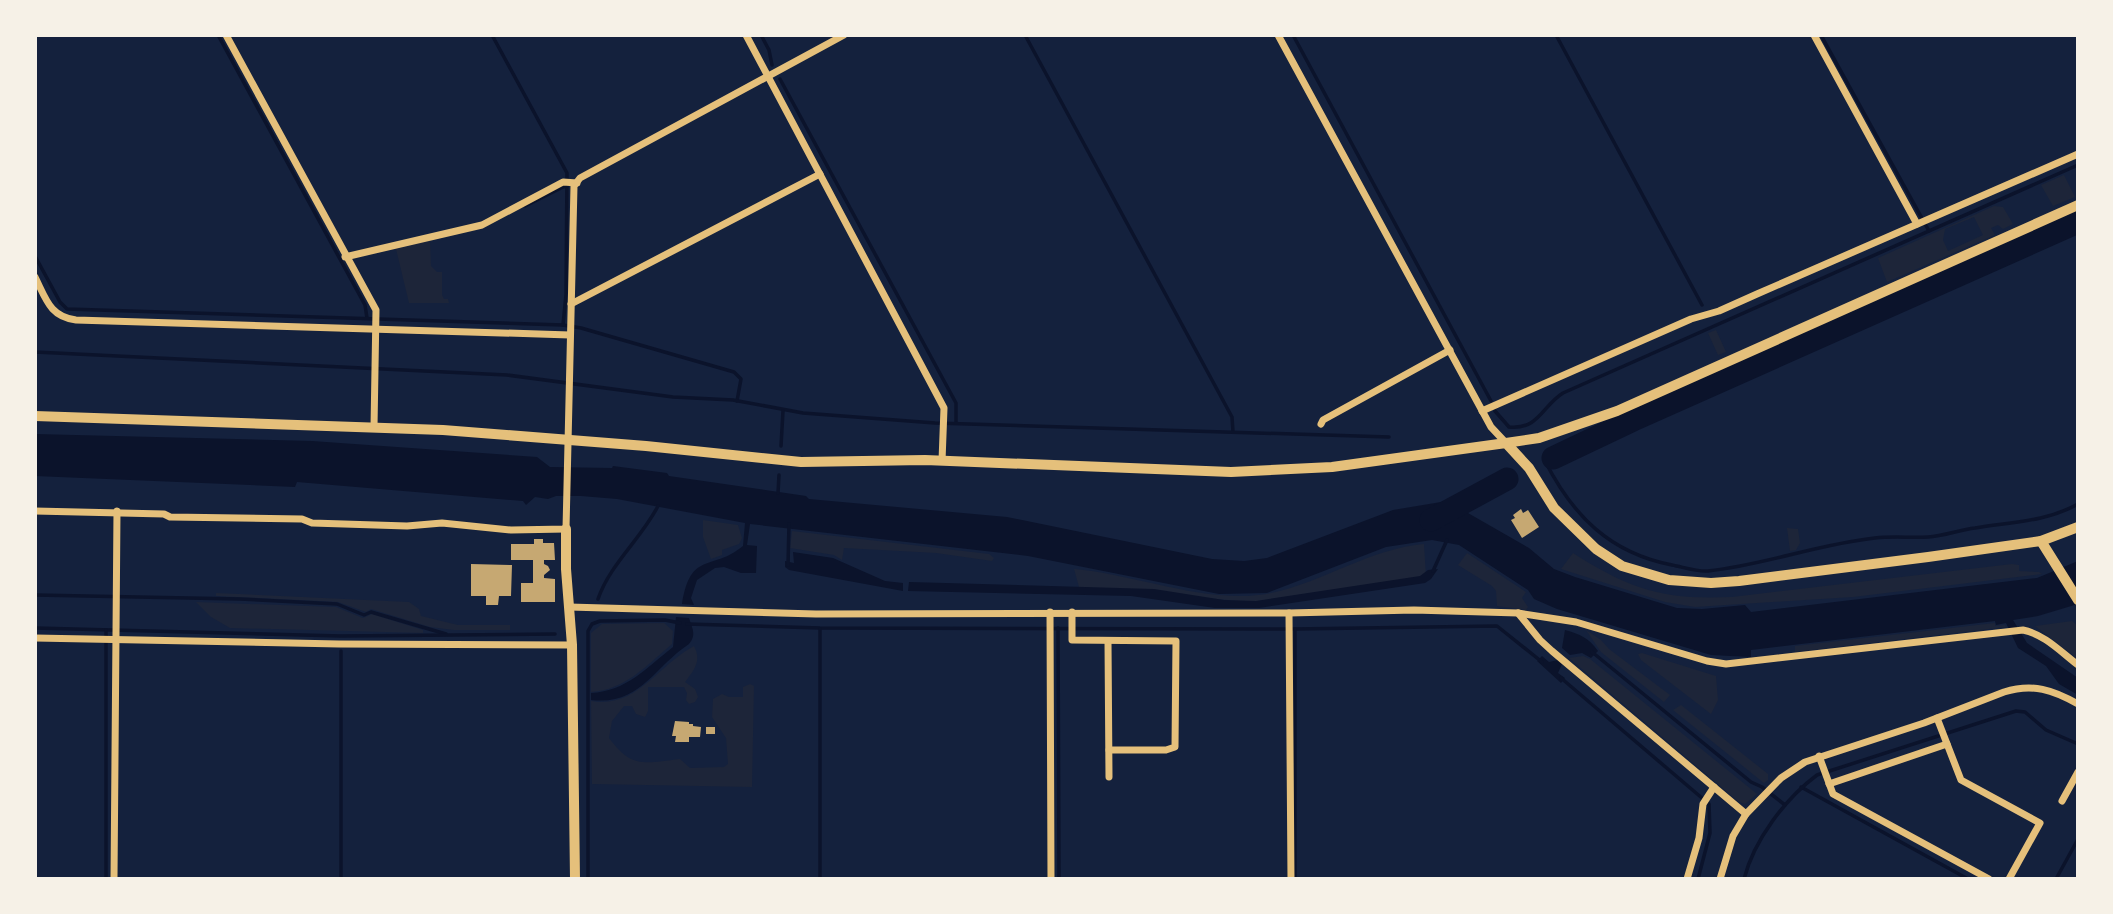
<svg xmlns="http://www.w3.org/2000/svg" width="2113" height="914" font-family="'IBM Plex Sans',sans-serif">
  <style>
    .green { fill: #1d2539; fill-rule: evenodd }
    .water { fill: #0b132b }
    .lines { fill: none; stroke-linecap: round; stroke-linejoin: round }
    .stream { stroke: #0b132b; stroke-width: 3.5 }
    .river { stroke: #0b132b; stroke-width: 23 }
    .building { fill: #c6a872 }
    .minor { stroke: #e5c07b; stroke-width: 7 }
    .tertiary { stroke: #e5c07b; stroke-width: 10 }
    .secondary { stroke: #e5c07b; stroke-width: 10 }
  </style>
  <rect width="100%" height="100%" fill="#14213d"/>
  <g class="green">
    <path d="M2064,175L2075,197L2053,206L2041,185Z"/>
    <path d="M1994,206L2003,207L2013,224L2003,229L1998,225L1991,228L1995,235L1887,282L1878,258ZM1974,217L1983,235L1948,251L1943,240L1945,229Z"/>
    <path d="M430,240L431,266L437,272H442V295L444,299H448L449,303H409L396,249Z"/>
    <path d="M1716,330L1726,352L1718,355L1708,333Z"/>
    <path d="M703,520L738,525L742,538L739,544L722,550V555L711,559L703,537Z"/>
    <path d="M1787,528L1798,529L1800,543L1796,550L1790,551Z"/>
    <path d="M792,531L989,554L994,558L992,561L936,553L844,548L842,560L834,555L790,548Z"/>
    <path d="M1424,544L1426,576L1251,602L1079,587L1074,569C1135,574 1211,606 1271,593C1324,582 1369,549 1424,544Z"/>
    <path d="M1467,553L1526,592L1522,598L1528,607L1526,610L1497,606L1496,591L1492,586L1458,565Z"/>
    <path d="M1573,553C1631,590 1663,600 1732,597L2012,564L2019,565V571L2039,572L2042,574L1853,597L1695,607L1665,602L1561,569Z"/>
    <path d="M216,593L409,602L419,609L421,616L458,625H510V630H454L430,627L371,609L366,612L338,602L216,596Z"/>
    <path d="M196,602L336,607L363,618L372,614L423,630V633L230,628L211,617Z"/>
    <path d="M2072,621L2078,626V659L2035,626Z"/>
    <path d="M664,623L673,631L672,644C647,665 625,690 591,692V633L602,624Z"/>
    <path d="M1995,623V626L2005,625L2006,627L1795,652V646Z"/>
    <path d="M1586,630L1601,640L1609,649L1670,695L1664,702L1601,652Z"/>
    <path d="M694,646C702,661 694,670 685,682L695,689L698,697L695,702L689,704L686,700L687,693L684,687H648V711L645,717L636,714L632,706H624L612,721L609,738C632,769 644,763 680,759L690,768L724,767L728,764L726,738L712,717L713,699L722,694L729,697H743V687L750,684L754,686L752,787L592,784L591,701C637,709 658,665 694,646Z"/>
    <path d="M1642,653L1716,676L1718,700L1711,714L1641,660L1638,654Z"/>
    <path d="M1583,656L1590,659L1757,794L1745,804L1739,802L1569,658Z"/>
    <path d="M1681,705L1768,774V780L1764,783L1673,710Z"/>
  </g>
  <g class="water">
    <path d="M35,434L312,441L537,457L550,467L612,468L613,466L667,473L669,476L806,496L809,499L1007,517L1212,559L1244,561L1267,558L1393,510L1447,501L1529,548L1554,569L1575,577L1677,608L1702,609L1745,605L1751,612L2037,578L2078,561V604L2038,616L2013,620L2027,643L2078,678V695L2059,684L2046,666L2018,648L2006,623L1996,625L1995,621L1751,650V657L1711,655L1557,609L1534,599L1528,590L1459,545L1432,540L1386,547L1267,593L1219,594L1028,556L750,524L747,545L757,546L756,573H741L724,567L715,568L697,580L691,598L694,605L682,604C691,550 711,572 743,546L745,523L617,499L581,496H556L548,499L535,497L526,505L523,501L297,482L295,487L35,476Z"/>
    <path d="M793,552L833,558L885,581L903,583V591L789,570L785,567V561L794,563Z"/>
    <path d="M1438,569L1431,579L1425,583L1259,608H1215L1131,596L908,591L909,582L1154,589L1224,600L1256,601L1420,576L1428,570Z"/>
    <path d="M676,617L689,618C692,628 697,635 689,644C654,667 640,706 591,700V693C627,691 646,668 673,647Z"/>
    <path d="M1565,630C1580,634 1589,638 1598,651L1591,658L1582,653L1570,655L1562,648Z"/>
    <path d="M1542,656L1549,662L1558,660L1562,664L1558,673L1565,678L1561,683L1537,661Z"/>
  </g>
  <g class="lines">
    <g class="stream">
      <path d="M218,35L365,305L367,318"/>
      <path d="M492,35L567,173L566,295L563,325"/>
      <path d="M761,35L769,50L772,65"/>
      <path d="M1025,35L1232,417L1233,432"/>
      <path d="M1293,35L1491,401"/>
      <path d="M1556,35L1702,305"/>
      <path d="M1821,35L1929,231"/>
      <path d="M780,79L956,403V423"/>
      <path d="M525,206L563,187L567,186"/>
      <path d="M35,256L60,302L67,309L563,325L581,328L734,372L741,379L737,401"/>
      <path d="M35,352L507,375L673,397L733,400L803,413L935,423L1389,437"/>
      <path d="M1495,411L1509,427C1539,430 1542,406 1563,393L2078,165"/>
      <path d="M781,446L783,411"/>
      <path d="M1545,461C1573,516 1610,553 1672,565C1683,567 1697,572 1708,571C1765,565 1818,544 1875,538C1893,536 1911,538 1928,537C1944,536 1959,530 1975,528C2010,522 2046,522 2078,504"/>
      <path d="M778,493L779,475"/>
      <path d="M788,565L789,524"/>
      <path d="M1433,571L1447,540"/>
      <path d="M35,595L240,599L337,604L364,615L371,612L446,634"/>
      <path d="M598,599C610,564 641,539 658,506"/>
      <path d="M687,624L820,628L1295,629L1497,626L1542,662"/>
      <path d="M35,628L341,636L555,634"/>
      <path d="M1058,628L1059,879"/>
      <path d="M820,629V879"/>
      <path d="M1295,629V879"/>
      <path d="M106,630V879"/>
      <path d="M341,651V879"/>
      <path d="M1592,652L1751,782L1762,787L1785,805"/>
      <path d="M1561,678L1709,804L1710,833L1698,879"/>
      <path d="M1801,787L1968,879"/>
      <path d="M588,879V631L592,624L600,621L665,620L680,623"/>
      <path d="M1744,879C1754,840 1785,799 1817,775L2016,711L2025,712L2046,730L2078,744"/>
      <path d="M2056,879L2078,839"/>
    </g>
    <g class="river">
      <path d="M1553,458L1633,420L2078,222"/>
      <path d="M1431,520L1507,479"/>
    </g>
  </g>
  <g class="building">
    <path d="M1521,509L1523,513L1528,510L1539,527L1522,538L1511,520L1515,518L1513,515Z"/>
    <path d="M534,539H543V543H554L555,560H544V564L548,566L550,570L544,575V578L555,579V602H521V583H533V560H511V544H534Z"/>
    <path d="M471,564L512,565L511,596H499L498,605H486V596H471Z"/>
    <path d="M675,721L689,722V724H693V726L701,727L700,737H689V742H675L676,736H672Z"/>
    <rect x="706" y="727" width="9" height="7"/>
  </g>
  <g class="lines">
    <g class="minor">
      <path d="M226,35L376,310L374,427"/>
      <path d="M746,35L944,408L942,461"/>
      <path d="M1278,35L1491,427L1506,443"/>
      <path d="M1814,35L1917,224"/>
      <path d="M345,257L482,225L563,182L577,183"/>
      <path d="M35,277C46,299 50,317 76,320L570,335"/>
      <path d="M571,304L820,174"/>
      <path d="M1482,411L1691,319L1719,311L1757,294L2078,154"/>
      <path d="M1321,424L1323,420L1450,350"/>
      <path d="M35,511L164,514L170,517L302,519L312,523L407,526L442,523L511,530L566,529L574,186L580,178L844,35"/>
      <path d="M569,607L816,614L1289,613L1414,610L1518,613L1576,622L1707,661L1726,664L2023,630C2044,634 2061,652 2078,665"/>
      <path d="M1050,612L1051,879"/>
      <path d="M1072,612V640L1176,641L1175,747L1166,750H1109"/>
      <path d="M1289,613L1291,879"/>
      <path d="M1518,613L1540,640L1552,651L1746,814L1781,778L1805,762L1924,723L2004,692C2033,683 2053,690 2078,704"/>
      <path d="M35,638L339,644L572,645"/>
      <path d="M1108,641L1109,777"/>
      <path d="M1937,718L1961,780L2040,823L2009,879"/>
      <path d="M1819,756L1833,794L1989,879"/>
      <path d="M1829,784L1947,744"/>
      <path d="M2062,801L2078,772"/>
      <path d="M114,879L117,511"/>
      <path d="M1687,879L1699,838L1703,804L1714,787"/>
      <path d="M1720,879L1733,836L1746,814"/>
    </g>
    <g class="tertiary">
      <path d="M1506,443L1539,438L1617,411L2078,205"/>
      <path d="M566,529V569L572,645L575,879"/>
      <path d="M2041,541L2078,600"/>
    </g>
    <path class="secondary" d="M35,416L443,430L646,446L801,462L925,460L1231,472L1332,467L1506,443L1529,468L1554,508L1596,549L1622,566L1669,580L1711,583L1739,581L1928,557L2041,541L2078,527"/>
  </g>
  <rect width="2113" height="914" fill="none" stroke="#f6f1e7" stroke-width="74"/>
</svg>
